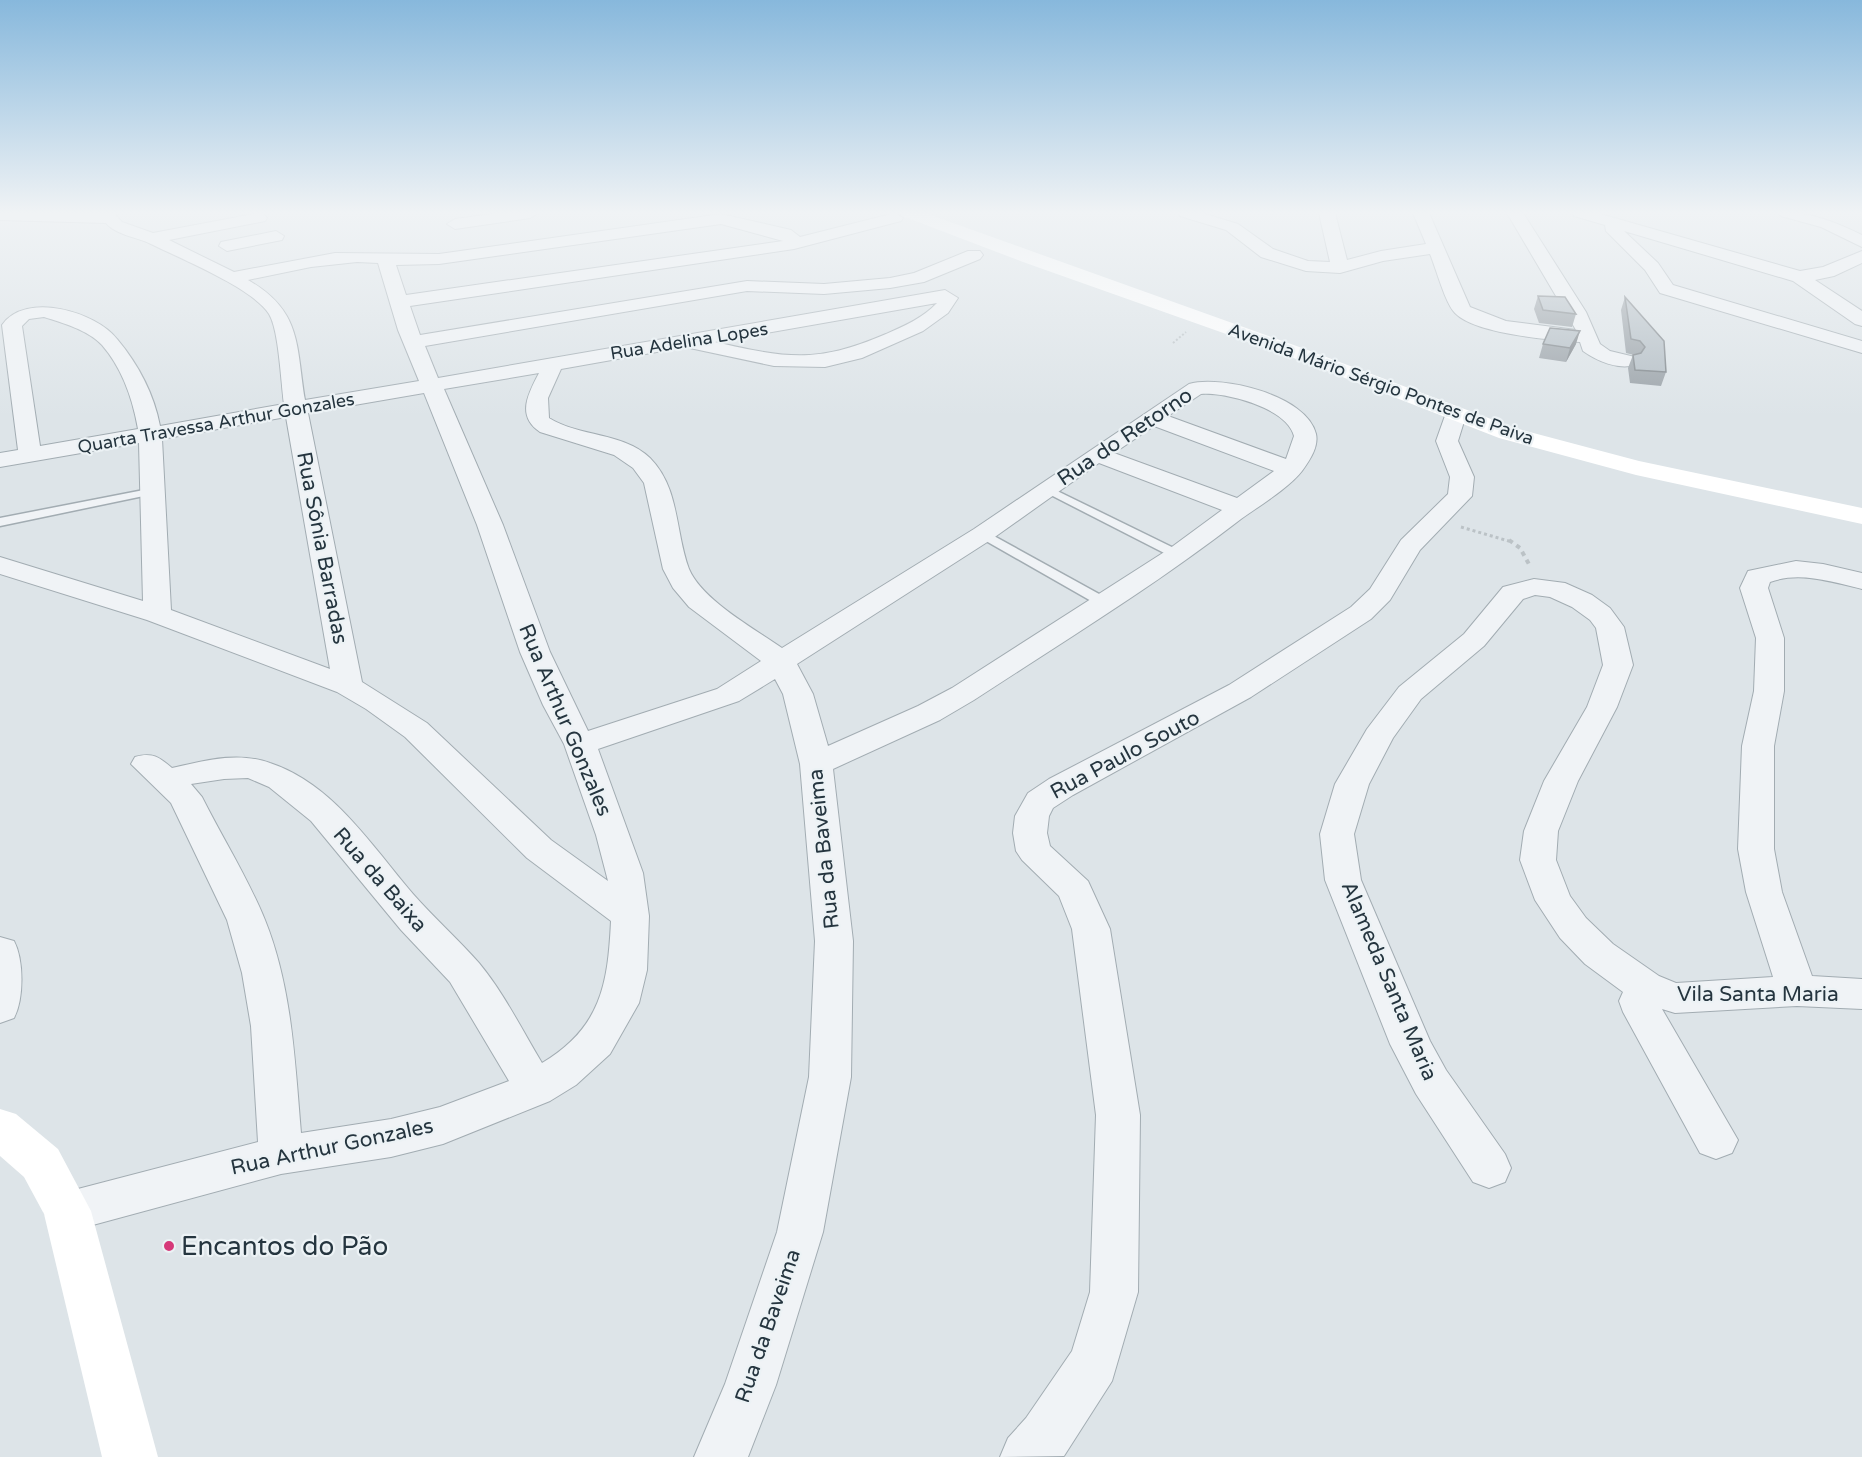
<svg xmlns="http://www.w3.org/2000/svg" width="1862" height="1457" font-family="'Varela Round',sans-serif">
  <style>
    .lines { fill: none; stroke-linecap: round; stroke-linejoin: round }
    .service-casing { stroke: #a2acb2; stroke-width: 3 }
    .minor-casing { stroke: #a2acb2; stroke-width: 2 }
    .path-far2 { stroke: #bbc2c6; stroke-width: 2; stroke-dasharray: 2 2; stroke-linecap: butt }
    .path-far1 { stroke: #bbc2c6; stroke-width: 3; stroke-dasharray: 3 3; stroke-linecap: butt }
    .path { stroke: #bbc2c6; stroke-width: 4; stroke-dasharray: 4.5 4.5; stroke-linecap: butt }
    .service { fill: #f0f3f6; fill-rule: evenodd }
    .minor { fill: #f0f3f6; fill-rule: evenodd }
    .secondary { fill: #fff; fill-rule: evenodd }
    .wall { fill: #9ba3a9 }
    .shaded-wall { fill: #7e858a }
    .building { fill: #b4bec5; stroke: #7e858a; stroke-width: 1.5 }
    .poi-dot { fill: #d63979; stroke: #ecf2f5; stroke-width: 2 }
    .labels { text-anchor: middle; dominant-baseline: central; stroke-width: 4.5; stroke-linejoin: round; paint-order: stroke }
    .far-street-label { font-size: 18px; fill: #25353f; stroke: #ecf2f5 }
    .street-label { font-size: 21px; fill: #25353f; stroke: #ecf2f5 }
    .near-poi-label { font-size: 26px; fill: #25353f; stroke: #ecf2f5; text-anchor: start }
  </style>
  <rect width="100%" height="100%" fill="#dde4e8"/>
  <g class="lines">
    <defs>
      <g id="service">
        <path d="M1047,486L1182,552L1184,555L1182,558H1174L1043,491V487Z"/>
        <path d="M154,488L160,491L158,493L0,526V518Z"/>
        <path d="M983,530L1110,600L1112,603L1105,607L1100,606L979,537V531Z"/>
      </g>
      <g id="minor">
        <path d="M0,213H114L122,222L153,233L259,213L265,215L267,218L265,221L169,240L234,272L335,253L439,254L721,214L791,230L800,237L895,213L903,218L901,221L794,249L410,306L420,335L747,281L824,284L890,278L914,273L968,251H980L983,255L980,259L924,282L890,288L824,294L747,291L425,346L438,378L945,290L958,298L948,313L923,331L862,358L825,367L774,366L685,347L561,369L548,398L549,418C579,437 623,432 650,458C680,488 675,532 689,569C702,600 755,629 782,648L974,529L1189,384C1221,375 1307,395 1316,434C1319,447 1309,461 1302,471C1289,488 1259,506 1241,519C1156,585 1064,641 974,700L940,720L833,769L853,941L851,1077L823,1232L776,1385L748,1457H694L725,1384L777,1232L809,1077L815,941L800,764L783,694L775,679L739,701L598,749L643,873L649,916L647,970L639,1003L610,1054L576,1085L550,1101L443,1144L391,1157L281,1174L67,1232L51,1226L44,1211L51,1196L258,1142L251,1026L242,973L227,920L171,803L131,764L135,757C152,752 159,757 172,768C204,761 237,751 270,763C332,783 372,846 413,894C434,918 458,939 479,963C504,993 522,1030 542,1063C601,1028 608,984 611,921L527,858L405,737L366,709L337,692L147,620L0,574V557L143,601L139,443L0,467V453L18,450L2,325C26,291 96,312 117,339C138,364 154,394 160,426L284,404C281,383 279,330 269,314C253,288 179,258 151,244C137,237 116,235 106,223L0,220ZM721,224L783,241L406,295L396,265L439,264ZM357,262L378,263L398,330L419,381L305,400C296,345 302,311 248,280L311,267ZM937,303C923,318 904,326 886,334C816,364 787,358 715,342ZM44,317C63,323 88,330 102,345C122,368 133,400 138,429L40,446L22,326L29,319ZM539,373C528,394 516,416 540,432L614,455L633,468L644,483L663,569L673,588L689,607L761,661L717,689L588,731L550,652L503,525L444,389ZM424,393L477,525L520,652L543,705L564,744L596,835L608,881L551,840L427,723L362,682L308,413ZM1201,394C1226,392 1287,408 1294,436L1286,459L1168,416ZM286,417L330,669L171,610L162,439ZM1154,426L1274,471L1237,498L1114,453ZM1099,463L1222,510L1169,549L952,688L918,706L828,746L813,694L797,664L992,539ZM224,779L248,778L269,787L311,821L401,930L450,982L509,1081L440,1107L391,1119L301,1133C295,1062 292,987 265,920C248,878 222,837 202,797L191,784Z"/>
        <path d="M499,213H538L530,218L455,229L447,224L455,219Z"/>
        <path d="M1178,213H1202L1238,224L1273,249L1308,261L1330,262L1319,213H1335L1347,260L1381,251L1426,244L1413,213H1429L1470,307L1506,321L1576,330L1507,213H1523L1586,312L1600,344L1610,351L1635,357L1638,361L1635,365C1618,370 1597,361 1583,351L1580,342C1551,340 1475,334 1455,313C1445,303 1436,268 1430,254L1383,261L1340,273L1306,271L1261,257L1226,230L1180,216Z"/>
        <path d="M1572,213H1597L1800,271L1823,267L1862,251V263L1834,276L1815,280L1862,311V326L1855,324L1793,281L1624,231L1658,263L1673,285L1862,341V353L1660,293L1645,270L1606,231L1605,225L1574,216Z"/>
        <path d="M1779,213C1810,211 1835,222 1862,235V247L1821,227L1781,216Z"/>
        <path d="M276,231L284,236L282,240L227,251L219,246L221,242Z"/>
        <path d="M1455,408L1463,410L1466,415L1458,441L1474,477L1472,496L1420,550L1390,600L1371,619L1251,697L1073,795L1053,808L1049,816L1047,833L1050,846L1088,881L1110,929L1140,1115L1138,1292L1112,1381L1064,1456L1000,1457L1008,1438L1026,1418L1072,1351L1090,1292L1096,1115L1072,929L1059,896L1022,860L1016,851L1013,833L1015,816L1028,793L1049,779L1229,685L1351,607L1370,589L1401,540L1448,494L1450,477L1436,441L1447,410Z"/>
        <path d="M1796,561L1823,564L1862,573V589C1832,582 1800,571 1770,582L1768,588L1784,638V691L1774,746V849L1782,892L1812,976L1862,979V1009L1797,1006L1675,1013L1662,1009L1738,1140L1732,1153L1716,1159L1700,1153L1623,1012L1619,1001L1623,992L1585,964L1560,938L1535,900L1520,860L1524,831L1544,781L1587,707L1603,665L1596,628L1590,620L1572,607L1550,597L1535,595L1523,599L1484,646L1421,699L1393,738L1369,784L1354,834L1361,880L1430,1041L1446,1070L1505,1154L1511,1168L1505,1182L1489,1188L1473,1182L1416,1094L1390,1044L1325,880L1320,834L1335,784L1367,729L1399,687L1464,634L1503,587L1534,579L1565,583L1592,595L1610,608L1624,627L1633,665L1617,707L1578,781L1558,831L1556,860L1570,896L1586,918L1613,944L1659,976L1676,983L1773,977L1746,892L1738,849L1742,746L1754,691L1756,638L1740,588L1748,571Z"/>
        <path d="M0,937L14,941C24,960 24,999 14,1018L0,1023Z"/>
      </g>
    </defs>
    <use href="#service" class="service-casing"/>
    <use href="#minor" class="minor-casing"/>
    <path class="path-far2" d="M1173,343L1186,332"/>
    <path class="path-far1" d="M1461,527L1512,542"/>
    <path class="path" d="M1509,540L1520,548L1530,566"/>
    <use href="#service" class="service"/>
    <use href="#minor" class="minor"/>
    <g class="secondary">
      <path d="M903,213H925L1305,349L1515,428L1639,461L1862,508V524L1636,475L1499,438L1291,357L1023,262L905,217Z"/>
      <path d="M0,1109L16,1114L58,1149L91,1211L158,1457H102L44,1214L24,1177L0,1156Z"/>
    </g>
  </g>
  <g class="wall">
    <path d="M1538,296L1576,314L1572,327L1539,323L1534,309Z"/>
    <path d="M1625,297L1666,372L1661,386L1630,383L1628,368L1633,355H1634L1626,353L1621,310Z"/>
    <path d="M1543,344H1576L1566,362L1539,358Z"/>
  </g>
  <path class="shaded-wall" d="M1580,331L1576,344L1566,362L1570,348Z"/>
  <g class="building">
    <path d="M1538,296L1565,297L1576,314L1543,310Z"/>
    <path d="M1625,297L1664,341L1666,372L1635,370L1633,355L1641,353L1645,347L1640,341L1631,339Z"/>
    <path d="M1550,328L1580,331L1570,348L1543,344Z"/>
  </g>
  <linearGradient id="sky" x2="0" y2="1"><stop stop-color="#87b8dc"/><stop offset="0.51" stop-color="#f0f3f5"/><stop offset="1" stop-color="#f0f3f5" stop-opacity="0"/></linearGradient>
  <rect width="1862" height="417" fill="url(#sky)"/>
  <circle class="poi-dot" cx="169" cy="1246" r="6"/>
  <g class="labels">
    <g class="far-street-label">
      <text transform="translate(689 341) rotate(-9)">Rua Adelina Lopes</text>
      <text transform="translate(1381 384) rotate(20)">Avenida Mário Sérgio Pontes de Paiva</text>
      <text transform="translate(216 423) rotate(-10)">Quarta Travessa Arthur Gonzales</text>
    </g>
    <g class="street-label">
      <text transform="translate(1125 437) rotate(-34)">Rua do Retorno</text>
      <text transform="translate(322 548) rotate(79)">Rua Sônia Barradas</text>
      <text transform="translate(565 720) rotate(67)">Rua Arthur Gonzales</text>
      <text transform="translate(1125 755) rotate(-28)">Rua Paulo Souto</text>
      <text transform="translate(824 849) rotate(-96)">Rua da Baveima</text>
      <text transform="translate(380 880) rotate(49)">Rua da Baixa</text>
      <text transform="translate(1389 981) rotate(67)">Alameda Santa Maria</text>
      <text x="1758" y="994">Vila Santa Maria</text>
      <text transform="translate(332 1147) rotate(-12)">Rua Arthur Gonzales</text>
      <text transform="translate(768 1326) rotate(-71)">Rua da Baveima</text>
    </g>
    <g class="near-poi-label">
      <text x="181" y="1246">Encantos do Pão</text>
    </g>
  </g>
</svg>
